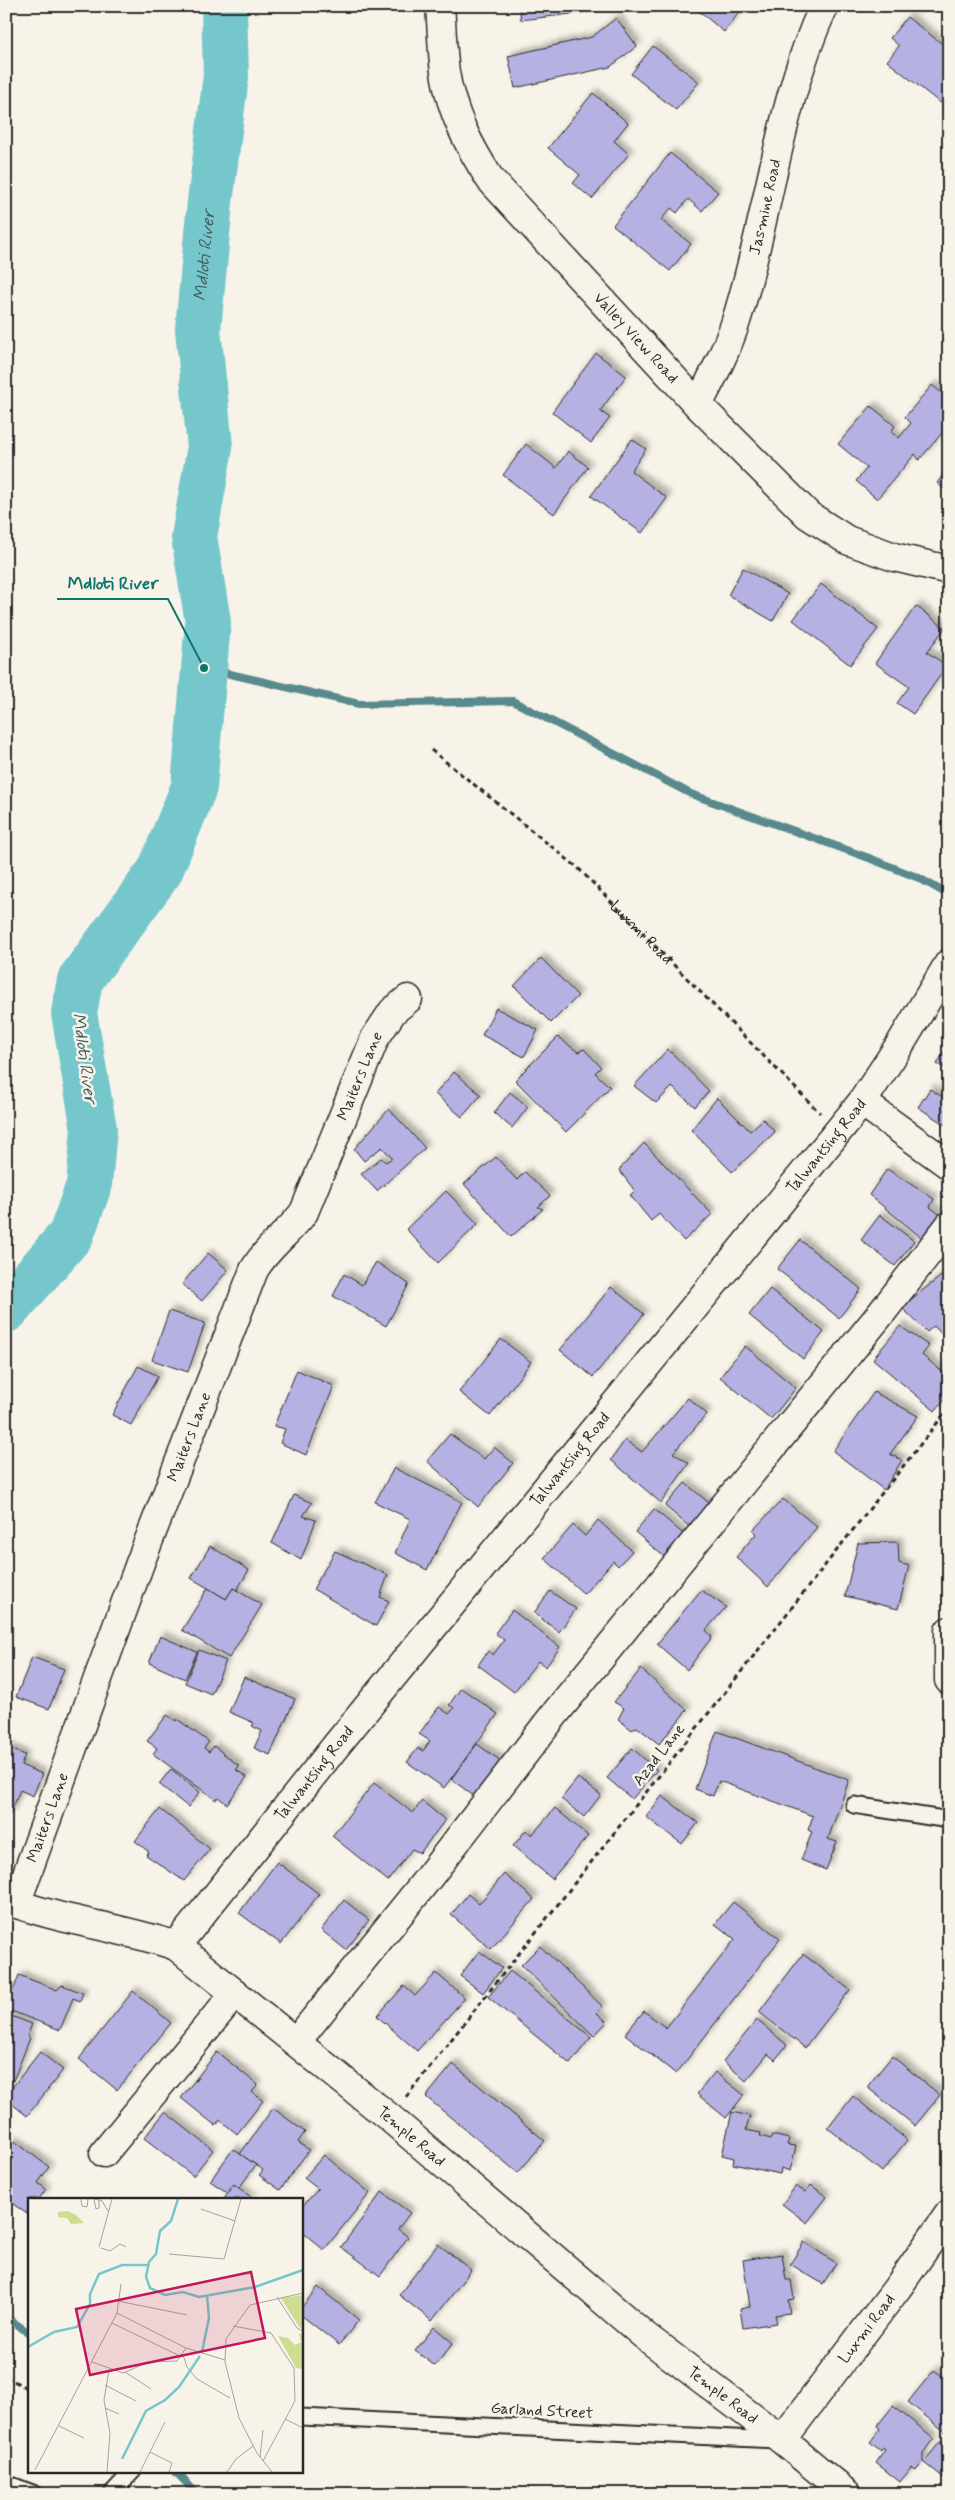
<svg xmlns="http://www.w3.org/2000/svg" width="955" height="2500" font-family="Mynerve,sans-serif">
  <style>
    .lines { fill: none; stroke-linecap: round; stroke-linejoin: round }
    .stream { stroke: #58898c; stroke-width: 8 }
    .river { stroke: #76c7cc; stroke-width: 46 }
    .building { fill: #b5b1e2; stroke: #2b2b2b; filter: url(#shadow) }
    .lane-casing { stroke: #2b2b2b; stroke-width: 19 }
    .street-casing { stroke: #2b2b2b; stroke-width: 31 }
    .path { stroke: #2b2b2b; stroke-width: 3; stroke-dasharray: 5 4; stroke-linecap: butt }
    .lane { stroke: #f7f3e8; stroke-width: 15 }
    .street { stroke: #f7f3e8; stroke-width: 28 }
    .labels { text-anchor: middle; dominant-baseline: central; stroke-width: 5; stroke-linejoin: round; paint-order: stroke }
    .street-label { font-size: 16px; fill: #2b2b2b; stroke: #f7f3e8 }
    .water-label { font-size: 18px; font-style: italic; fill: #425a5b; stroke: #f7f3e8 }
    .inset-river { fill: none; stroke: #76c7cc; stroke-width: 2.5 }
    .inset-road { fill: none; stroke: #a5a39c; stroke-width: 1 }
    .view { fill: #c2185b; fill-opacity: 0.15; stroke: #c2185b; stroke-width: 2.5 }
    .inset-edge { fill: none; stroke: #2b2b2b; stroke-width: 2.5 }
    .leader { fill: none; stroke: #0f766e; stroke-width: 2 }
    .callout-dot { fill: #0f766e; stroke: #f7f3e8; stroke-width: 2 }
    .callout-label { font-size: 18px; text-anchor: middle; font-weight: bold; fill: #0f766e; stroke: #f7f3e8; stroke-width: 5; stroke-linejoin: round; paint-order: stroke }
  </style>
  <defs>
    <filter id="shadow"><feDropShadow dx="4.5" dy="-4.5" stdDeviation="2.5" flood-color="#0004"/></filter>
  </defs>
  <rect width="100%" height="100%" fill="#f7f3e8"/>
  <filter id="ink" filterUnits="userSpaceOnUse"><feTurbulence type="fractalNoise" baseFrequency=".02" numOctaves="2"/><feDisplacementMap in="SourceGraphic" scale="10" xChannelSelector="R" yChannelSelector="G"/><feConvolveMatrix kernelMatrix="1 2 1 2 8 2 1 2 1" color-interpolation-filters="sRGB"/></filter>
  <g filter="url(#ink)">
    <g class="lines">
      <g class="stream">
        <path d="M204,668L359,704L513,701L691,794L869,858L919,878L949,895"/>
        <path d="M6,2317L29,2333"/>
        <path d="M175,2471L197,2494"/>
      </g>
      <path class="river" id="s1" d="M6,1310L71,1235L89,1185L94,1129L74,1013L80,980L160,871L194,787L208,622L194,537L210,447L198,329L210,202L226,76L224,6"/>
    </g>
    <g class="building">
      <path d="M519,6H613V9L521,20Z"/>
      <path d="M693,6H739L742,9L724,32Z"/>
      <path d="M907,17L949,49V92L940,103L887,61L899,46L890,38Z"/>
      <path d="M616,18L637,46L610,67L515,88L508,56L592,37Z"/>
      <path d="M653,46L699,82L676,110L631,74Z"/>
      <path d="M593,93L628,123L614,141L629,154L592,199L573,183L580,175L548,148Z"/>
      <path d="M670,153L718,192L702,211L688,199L677,213L671,208L661,220L691,244L670,271L613,225Z"/>
      <path d="M596,353L626,376L600,411L610,418L591,443L552,412Z"/>
      <path d="M932,385L949,399V425L919,460L915,454L877,499L856,481L867,468L838,444L871,406L895,426L891,432L899,438L911,423L905,417Z"/>
      <path d="M632,439L646,449L631,471L667,498L642,533L591,496Z"/>
      <path d="M526,444L556,468L568,451L588,467L554,514L503,475Z"/>
      <path d="M949,467V493L937,483Z"/>
      <path d="M949,505V521L941,515Z"/>
      <path d="M743,568L788,594L773,621L728,595Z"/>
      <path d="M821,584L878,629L850,665L793,620Z"/>
      <path d="M916,606L945,628L927,652L947,666L913,714L897,703L909,687L875,663Z"/>
      <path d="M541,958L578,996L551,1023L514,986Z"/>
      <path d="M496,1008L538,1030L524,1057L482,1035Z"/>
      <path d="M558,1037L578,1052L584,1049L601,1067L595,1073L610,1087L566,1132L515,1080Z"/>
      <path d="M949,1044V1071L937,1064Z"/>
      <path d="M668,1049L709,1091L695,1107L672,1087L656,1103L634,1086Z"/>
      <path d="M454,1072L481,1095L462,1117L435,1094Z"/>
      <path d="M930,1089L949,1101V1119L945,1125L918,1107Z"/>
      <path d="M510,1092L528,1107L512,1128L494,1113Z"/>
      <path d="M717,1098L750,1131L763,1119L775,1132L732,1172L691,1130Z"/>
      <path d="M389,1109L425,1148L377,1191L361,1174L381,1158L386,1162L392,1158L382,1147L364,1161L354,1149Z"/>
      <path d="M644,1143L712,1214L684,1241L659,1214L651,1221L630,1195L635,1191L619,1170Z"/>
      <path d="M496,1157L517,1180L525,1172L550,1196L538,1207L543,1209L511,1237L464,1184Z"/>
      <path d="M887,1169L934,1199L930,1207L942,1216L922,1238L869,1195Z"/>
      <path d="M446,1191L478,1224L438,1263L406,1229Z"/>
      <path d="M880,1215L914,1241L895,1266L861,1240Z"/>
      <path d="M800,1240L861,1289L839,1318L777,1269Z"/>
      <path d="M208,1253L228,1270L202,1301L182,1284Z"/>
      <path d="M376,1262L409,1284L386,1326L333,1296L344,1274L362,1285Z"/>
      <path d="M949,1270V1342L934,1326L927,1332L901,1307Z"/>
      <path d="M611,1287L644,1314L593,1377L560,1350Z"/>
      <path d="M770,1289L824,1332L803,1359L749,1315Z"/>
      <path d="M169,1311L205,1323L188,1372L152,1360Z"/>
      <path d="M900,1326L929,1346L922,1355L949,1377V1395L935,1411L873,1359Z"/>
      <path d="M501,1339L531,1362L490,1416L459,1392Z"/>
      <path d="M745,1346L796,1388L771,1419L720,1377Z"/>
      <path d="M138,1366L158,1376L131,1425L112,1415Z"/>
      <path d="M297,1370L334,1386L306,1455L280,1443L285,1429L274,1426Z"/>
      <path d="M874,1392L918,1416L890,1454L902,1460L884,1490L833,1451Z"/>
      <path d="M688,1398L707,1414L673,1453L689,1463L661,1503L611,1460L625,1440L642,1452Z"/>
      <path d="M450,1434L484,1459L494,1447L513,1463L478,1507L427,1461Z"/>
      <path d="M394,1468L462,1502L427,1570L395,1553L410,1519L375,1502Z"/>
      <path d="M685,1483L713,1506L692,1529L665,1506Z"/>
      <path d="M294,1495L312,1503L303,1516L316,1520L301,1560L272,1543Z"/>
      <path d="M783,1499L817,1527L768,1587L736,1557L756,1534L753,1530Z"/>
      <path d="M654,1509L687,1537L668,1560L635,1532Z"/>
      <path d="M598,1520L632,1551L618,1566L613,1561L584,1594L544,1558L573,1525L585,1536Z"/>
      <path d="M898,1542L899,1563L909,1566L898,1609L845,1596L858,1543Z"/>
      <path d="M210,1546L249,1570L237,1590L233,1588L226,1599L191,1578Z"/>
      <path d="M335,1551L388,1575L380,1597L389,1601L376,1626L313,1589Z"/>
      <path d="M208,1588L226,1599L233,1588L262,1605L229,1658L182,1630Z"/>
      <path d="M701,1590L726,1607L706,1630L712,1637L687,1670L657,1644Z"/>
      <path d="M550,1591L576,1609L559,1632L534,1613Z"/>
      <path d="M512,1610L560,1647L546,1667L538,1661L514,1692L478,1665L488,1651L493,1655L504,1640L495,1633Z"/>
      <path d="M160,1636L197,1652L185,1679L149,1663Z"/>
      <path d="M199,1650L226,1661L211,1694L185,1683Z"/>
      <path d="M32,1657L64,1669L49,1709L16,1697Z"/>
      <path d="M641,1669L687,1710L659,1744L637,1727L632,1730L618,1719L624,1708L614,1702Z"/>
      <path d="M244,1677L295,1699L270,1755L254,1748L262,1731L252,1726L254,1723L229,1712Z"/>
      <path d="M461,1688L498,1714L444,1788L407,1762L418,1748L423,1751L430,1741L419,1734L439,1707L449,1714L454,1708L449,1705Z"/>
      <path d="M167,1715L176,1721L177,1719L209,1742L204,1748L209,1752L214,1746L239,1766L236,1770L247,1777L227,1804L218,1797L216,1800L153,1754L157,1748L147,1741Z"/>
      <path d="M717,1731L849,1780L828,1839L837,1842L826,1870L801,1860L812,1832L808,1830L813,1816L719,1781L713,1796L695,1789Z"/>
      <path d="M477,1744L501,1761L475,1797L451,1779Z"/>
      <path d="M6,1747L25,1755L21,1765L42,1774L33,1796L20,1790L10,1815L6,1813Z"/>
      <path d="M632,1748L657,1770L632,1799L607,1778Z"/>
      <path d="M171,1769L200,1792L188,1807L159,1784Z"/>
      <path d="M578,1778L601,1795L584,1817L561,1799Z"/>
      <path d="M374,1783L413,1813L422,1801L445,1820L420,1853L412,1849L388,1881L332,1836Z"/>
      <path d="M662,1796L698,1823L682,1844L646,1817Z"/>
      <path d="M555,1808L588,1836L552,1879L513,1846L526,1830L532,1835Z"/>
      <path d="M160,1809L210,1849L184,1881L146,1855L149,1852L135,1841Z"/>
      <path d="M277,1862L319,1894L281,1944L239,1913Z"/>
      <path d="M504,1874L534,1899L491,1949L451,1915L468,1894L479,1904Z"/>
      <path d="M344,1900L369,1920L346,1950L321,1930Z"/>
      <path d="M733,1902L780,1939L676,2074L625,2034L644,2011L666,2028L735,1939L715,1924Z"/>
      <path d="M540,1946L603,2007L597,2013L607,2022L594,2036L521,1965Z"/>
      <path d="M479,1951L502,1968L483,1993L460,1976Z"/>
      <path d="M803,1954L850,1990L805,2048L759,2012Z"/>
      <path d="M510,1971L591,2037L570,2064L488,1997Z"/>
      <path d="M436,1973L465,1998L417,2051L377,2016L404,1986L415,1996Z"/>
      <path d="M19,1975L57,1990L62,1985L83,1993L80,2001L73,1998L60,2030L6,2009Z"/>
      <path d="M133,1991L171,2023L117,2090L79,2059Z"/>
      <path d="M6,2014L32,2024L27,2037L30,2038L13,2081L6,2079Z"/>
      <path d="M757,2020L787,2045L775,2060L768,2054L746,2081L723,2061Z"/>
      <path d="M40,2052L63,2070L27,2116L6,2099V2095Z"/>
      <path d="M217,2052L258,2085L252,2092L263,2101L237,2134L220,2120L216,2126L181,2098Z"/>
      <path d="M892,2056L940,2095L915,2126L867,2087Z"/>
      <path d="M453,2064L545,2141L518,2173L426,2097Z"/>
      <path d="M715,2072L744,2095L726,2118L697,2094Z"/>
      <path d="M853,2096L907,2140L882,2172L828,2128Z"/>
      <path d="M273,2108L305,2132L298,2142L309,2150L280,2190L259,2175L263,2170L240,2154Z"/>
      <path d="M165,2112L213,2150L193,2176L144,2138Z"/>
      <path d="M732,2112L750,2116L746,2130L761,2133L760,2136L771,2139L772,2135L789,2139L787,2145L796,2146L790,2171L781,2168L780,2174L733,2164L734,2158L722,2155Z"/>
      <path d="M13,2140L49,2167L38,2183L46,2189L39,2199H29L27,2214L6,2199L9,2189L6,2187V2150Z"/>
      <path d="M233,2149L256,2165L239,2188L234,2184L228,2193L210,2181Z"/>
      <path d="M324,2155L370,2193L324,2250L301,2231V2208L318,2189L304,2178Z"/>
      <path d="M234,2184L239,2188L254,2199H223Z"/>
      <path d="M811,2185L827,2197L807,2223L782,2204L796,2186L805,2192Z"/>
      <path d="M382,2192L410,2213L398,2229L408,2237L380,2276L341,2247Z"/>
      <path d="M804,2242L836,2263L823,2284L790,2264Z"/>
      <path d="M438,2244L471,2270L432,2321L399,2295Z"/>
      <path d="M782,2254L786,2280H791L794,2299L788,2300L790,2313L775,2315L777,2323L743,2328L740,2309L750,2307L743,2260Z"/>
      <path d="M318,2287L359,2320L339,2345L301,2315V2308Z"/>
      <path d="M434,2327L453,2343L435,2366L415,2351Z"/>
      <path d="M934,2370L949,2381V2435L908,2402Z"/>
      <path d="M893,2406L934,2438L923,2453V2462L916,2471L912,2467L900,2482L876,2463L885,2450L883,2448L881,2451L870,2442L880,2429L877,2426Z"/>
      <path d="M940,2442L949,2449V2471L944,2478L924,2462Z"/>
    </g>
    <g class="lines">
      <defs>
        <g id="lane">
          <path d="M854,1805L949,1820"/>
          <path d="M301,2417L777,2440"/>
          <path d="M6,2483L35,2494"/>
          <path d="M111,2494L133,2471"/>
        </g>
        <g id="street">
          <path id="s3" d="M440,6C442,28 442,51 445,72C451,112 469,146 490,179L698,405L808,515L847,540L894,557L949,570"/>
          <path id="s4" d="M698,405C712,378 727,350 736,321C769,218 778,105 824,6"/>
          <path d="M862,1102L949,1165"/>
          <path d="M949,1631V1680"/>
          <path id="s5" d="M6,1900C61,1921 120,1927 176,1946L390,2118L645,2336L782,2440L847,2494"/>
          <path id="s6" d="M16,1904L140,1563L254,1270C267,1247 289,1233 304,1212L375,1038L393,1011L408,999"/>
          <path id="s7" d="M176,1946L339,1742L862,1102L901,1043L949,963"/>
          <path d="M296,2042L422,1886L554,1715L883,1311L949,1226"/>
          <path d="M104,2153L235,1993"/>
          <path id="s8" d="M782,2440L898,2287L949,2214"/>
        </g>
      </defs>
      <use href="#lane" class="lane-casing"/>
      <use href="#street" class="street-casing"/>
      <g class="path">
        <path id="s2" d="M431,750L577,867L820,1113"/>
        <path d="M406,2097L949,1408"/>
        <path d="M6,2377L29,2389"/>
      </g>
      <use href="#lane" class="lane"/>
      <use href="#street" class="street"/>
    </g>
  </g>
  <g class="labels">
    <g class="street-label">
      <text stroke="none"><textPath href="#s4" startOffset="210">Jasmine Road</textPath></text>
      <text stroke="none"><textPath href="#s3" startOffset="399">Valley View Road</textPath></text>
      <text stroke="none"><textPath href="#s2" startOffset="279">Luxmi Road</textPath></text>
      <text stroke="none"><textPath href="#s6" startOffset="901">Maiters Lane</textPath></text>
      <text stroke="none"><textPath href="#s7" startOffset="1031">Talwantsing Road</textPath></text>
      <text stroke="none"><textPath href="#s6" startOffset="498">Maiters Lane</textPath></text>
      <text stroke="none"><textPath href="#s7" startOffset="626">Talwantsing Road</textPath></text>
      <text transform="translate(659 1755) rotate(-52)">Azad Lane</text>
      <text stroke="none"><textPath href="#s7" startOffset="221">Talwantsing Road</textPath></text>
      <text stroke="none"><textPath href="#s6" startOffset="92">Maiters Lane</textPath></text>
      <text stroke="none"><textPath href="#s5" startOffset="479">Temple Road</textPath></text>
      <text stroke="none"><textPath href="#s8" startOffset="140">Luxmi Road</textPath></text>
      <text stroke="none"><textPath href="#s5" startOffset="884">Temple Road</textPath></text>
      <text transform="translate(542 2411) rotate(3)">Garland Street</text>
    </g>
    <g class="water-label">
      <text stroke="none"><textPath href="#s1" startOffset="1121">Mdloti River</textPath></text>
      <text transform="translate(84 1058) rotate(82)">Mdloti River</text>
    </g>
  </g>
  <g transform="translate(28 2198)">
    <rect width="275" height="275" fill="#f7f3e8"/>
    <path d="M40,13L48,17L56,25L43,26L39,20L30,19V14ZM275,97V131L271,129L253,100ZM275,135V171L268,170L250,138L260,140L267,147L273,144L271,136Z" fill="#cddd91"/>
    <path class="inset-river" d="M150,1L143,23L132,33L128,56L121,64L118,79L122,90L137,97L155,94L171,99L227,89L275,72M0,149L26,134L49,129L62,106V96L71,76L94,67H121M174,154L181,120L179,98M94,261L118,213L137,202L151,189L172,158"/>
    <path class="inset-road" d="M53,1L54,8L59,9L60,1M71,2V10L68,11L66,1H67L71,2H72L74,3L80,13M173,11L207,23M71,49L84,1M73,50L82,53L92,46L98,49M141,56L196,61L213,1M249,99L269,130L275,133M90,103L159,117M89,115L158,150L197,162M84,125L154,159M205,128L243,135L266,170L267,203L235,263M155,157L159,169L169,181L202,200M64,164L95,175L121,164L149,163L158,150M97,174L123,191M77,187L108,203M77,210L91,216M257,221L275,230M31,228L56,240M122,254L144,265L141,274M232,259L235,232M7,272L89,115L93,86M79,274L82,235L76,202L81,172M112,274L137,224M199,274L208,261L225,248M244,274L229,255L211,220L197,164L198,141L222,107L275,95"/>
    <path class="view" d="M223,74L237,140L62,177L48,111Z"/>
    <rect width="275" height="275" class="inset-edge"/>
  </g>
  <path class="leader" d="M204 668L168 599H57"/>
  <circle class="callout-dot" cx="204" cy="668" r="5"/>
  <g class="callout-label">
    <text x="113" y="589">Mdloti River</text>
  </g>
  <rect width="955" height="2500" fill="none" stroke="#f7f3e8" stroke-width="25"/>
  <rect x="12" y="12" width="930" height="2475" fill="none" stroke="#2b2b2b" stroke-width="2" filter="url(#ink)"/>
</svg>
